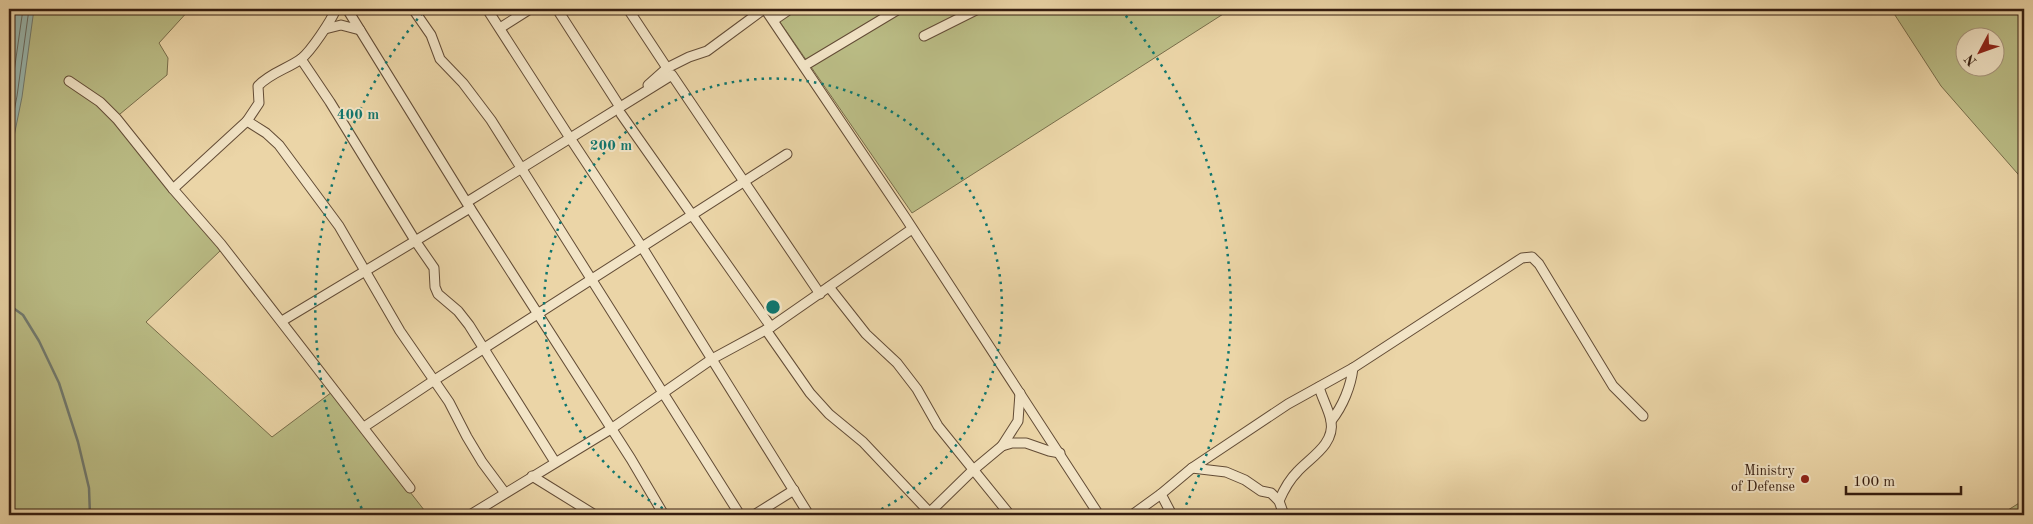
<svg xmlns="http://www.w3.org/2000/svg" width="2033" height="524" font-family="'Old Standard TT',serif">
  <style>
    .green { fill: #babc85; stroke: #786d4a; fill-rule: evenodd }
    .water { fill: #99b7af; stroke: #717a6f }
    .lines { fill: none; stroke-linecap: round; stroke-linejoin: round }
    .shore { stroke: #686a60; stroke-width: 1 }
    .stream { stroke: #717a6f; stroke-width: 2.5 }
    .street-casing { stroke: #634c36; stroke-width: 11 }
    .street { stroke: #f2e4c6; stroke-width: 9 }
    .ring { fill: none; stroke: #0f766e; stroke-width: 2.5; stroke-dasharray: 2.5 5 }
    .poi-dot { fill: #8f2418; stroke: #f2e4c6; stroke-width: 2 }
    .labels { text-anchor: middle; dominant-baseline: central; stroke-width: 4; stroke-linejoin: round; paint-order: stroke }
    .poi-label { font-size: 14px; fill: #361e10; stroke: #f2e4c6; text-anchor: end }
    .centre { fill: #0f766e; stroke: #f2e4c6; stroke-width: 2.5 }
    .ring-label { font-size: 15px; text-anchor: middle; font-weight: bold; fill: #0f766e; stroke: #f2e4c6; stroke-width: 4; stroke-linejoin: round; paint-order: stroke }
  </style>
  <rect width="100%" height="100%" fill="#ebd5a7"/>
  <filter id="stains"><feTurbulence type="fractalNoise" baseFrequency=".004" numOctaves="4"/><feColorMatrix values="0 0 0 0 .2 0 0 0 0 .09 0 0 0 0 .02 0 0 0 .5 -.17"/></filter>
  <radialGradient id="worn" r=".72"><stop offset=".6" stop-color="#630" stop-opacity="0"/><stop offset="1" stop-color="#630" stop-opacity=".3"/></radialGradient>
  <g class="green">
    <path d="M9,9H190L159,43L168,58L167,75L114,119L221,250L146,322L272,437L332,392L428,515H9Z"/>
    <path d="M771,9H1231L912,213Z"/>
    <path d="M1891,9H2024V181L1941,86ZM1966,38H1996V68H1966Z"/>
    <path d="M2024,500V515H2000Z"/>
  </g>
  <path class="water" d="M9,9H34L22,97L9,161Z"/>
  <g class="lines">
    <g class="shore">
      <path d="M9,107L23,9"/>
      <path d="M9,137L17,96L29,9"/>
    </g>
    <path class="stream" d="M9,305L23,315L39,341L59,383L78,442L89,488L90,515"/>
    <defs>
      <g id="street">
        <path d="M347,9L470,208L631,459L664,515"/>
        <path d="M413,9L431,35L440,59L463,83L491,120L740,515"/>
        <path d="M487,9L570,138L642,247L809,515"/>
        <path d="M557,9L620,107"/>
        <path d="M628,9L667,68"/>
        <path d="M765,9L905,217L1099,515"/>
        <path d="M774,20L790,9"/>
        <path d="M500,28L530,9"/>
        <path d="M325,29L341,25L360,30"/>
        <path d="M924,36L978,9"/>
        <path d="M301,59L330,102L416,242L434,268L435,287L438,294L458,311L469,325L555,462"/>
        <path d="M804,66L899,9"/>
        <path d="M69,81L100,102L117,119L173,189L221,244L410,488"/>
        <path d="M648,85L667,68L689,57L707,51L764,9"/>
        <path d="M621,114L771,327"/>
        <path d="M247,121L266,133L279,145L339,226L400,331L449,402L467,437L482,462L505,493"/>
        <path d="M173,189L247,121L259,103L258,86C270,73 287,69 301,59C311,51 331,21 336,9"/>
        <path d="M467,202L672,75L820,294"/>
        <path d="M829,287L866,334L897,363L917,389L938,426L1010,515"/>
        <path d="M282,321L470,208"/>
        <path d="M766,330L810,393L829,414L863,442L932,515"/>
        <path d="M1331,421C1343,406 1351,386 1353,368"/>
        <path d="M364,427L433,381L787,154"/>
        <path d="M1002,446L1018,421L1020,393"/>
        <path d="M1192,468L1226,472L1245,480L1261,491L1271,493L1279,501L1284,515"/>
        <path d="M532,476L595,515"/>
        <path d="M1161,494L1172,515"/>
        <path d="M1279,501C1284,489 1289,480 1298,471C1311,457 1335,444 1331,421C1329,410 1322,398 1319,387"/>
        <path d="M470,515L611,429L712,359L771,327L912,229"/>
        <path d="M754,515L794,490"/>
        <path d="M927,515L972,471L1002,446L1012,443H1026L1049,451L1060,453"/>
        <path d="M1132,515L1161,494L1192,468L1288,404L1353,368L1522,258L1532,257L1539,264L1613,386L1643,416"/>
      </g>
    </defs>
    <use href="#street" class="street-casing"/>
    <use href="#street" class="street"/>
  </g>
  <g class="ring">
    <path d="M676 515A229 229 0 1 1 870 515"/>
    <path d="M365 515A458 458 0 0 1 425 10M1121 10A458 458 0 0 1 1181 515"/>
  </g>
  <circle class="poi-dot" cx="1805" cy="479" r="5"/>
  <g class="labels">
    <g class="poi-label">
      <text x="1795" y="471">Ministry<tspan x="1795" dy="16">of Defense</tspan></text>
    </g>
  </g>
  <circle cx="773" cy="307" r="8" class="centre"/>
  <g class="ring-label">
    <text x="358" y="119">400 m</text>
    <text x="611" y="150">200 m</text>
  </g>
  <rect width="2033" height="524" fill="none" stroke="#ebd5a7" stroke-width="30"/>
  <rect x="10" y="10" width="2013" height="504" fill="none" stroke="#361e10" stroke-width="2.5"/>
  <rect x="15" y="15" width="2003" height="494" fill="none" stroke="#361e10"/>
  <g transform="translate(1980 52) rotate(229)"><circle r="24" fill="#f2e4c6" stroke="#a7957d"/>
  <path d="M0-4L9 19L0 12L-9 19Z" fill="#8f2418"/>
  <text y="-8" font-size="14" font-weight="bold" text-anchor="middle" fill="#361e10">N</text>
  </g>
  <path d="M1846 486v8h115v-8" fill="none" stroke="#361e10" stroke-width="2.5"/>
  <text x="1853" y="486" font-size="15" fill="#361e10" stroke="#f2e4c6" stroke-width="4" paint-order="stroke">100 m</text>
  <rect width="100%" height="100%" filter="url(#stains)"/>
  <rect width="100%" height="100%" fill="url(#worn)"/>
</svg>
